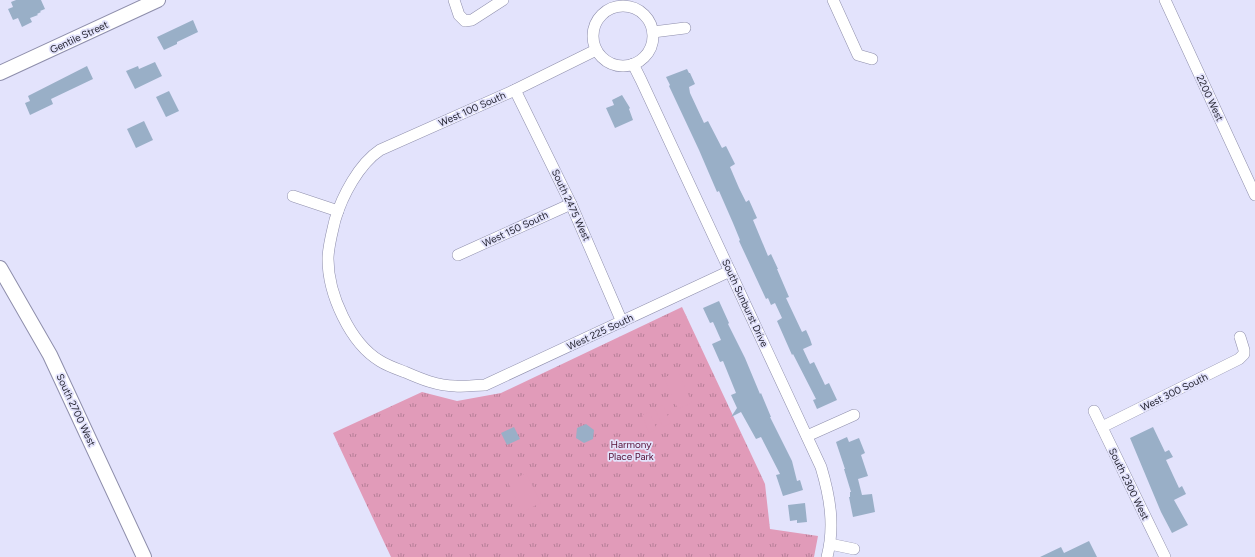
<svg xmlns="http://www.w3.org/2000/svg" width="1255" height="557" font-family="Figtree,sans-serif">
  <style>
    .park { fill: url(#park-tufts) }
    .pitch { fill: #e19bb9 }
    .building { fill: #99afc7 }
    .lines { fill: none; stroke-linecap: round; stroke-linejoin: round }
    .minor-casing { stroke: #8e8eab; stroke-width: 12 }
    .major-casing { stroke: #8e8eab; stroke-width: 16 }
    .minor { stroke: #fff; stroke-width: 11 }
    .major { stroke: #fff; stroke-width: 14 }
    .labels { text-anchor: middle; dominant-baseline: central; stroke-width: 3.5; stroke-linejoin: round; paint-order: stroke }
    .street-label { font-size: 10px; fill: #23232f; stroke: #e3e3fc }
    .park-label { font-size: 10px; fill: #550f35; stroke: #e3e3fc }
  </style>
  <defs>
    <pattern id="park-tufts" width="24" height="20" patternUnits="userSpaceOnUse"><rect width="24" height="20" fill="#e19bb9"/><path d="M3 7l-1-3M5 7V3M7 7l1-3M15 17l-1-3M17 17v-4M19 17l1-3" fill="none" stroke="#b67e97"/></pattern>
  </defs>
  <rect width="100%" height="100%" fill="#e3e3fc"/>
  <path class="park" d="M682,307L765,484L770,529L818,536L814,557H391L333,433L422,392L457,401L501,393Z"/>
  <g class="pitch">
    <path d="M678,371L692,403L678,409L664,378Z"/>
    <path d="M663,405L671,423L663,427L655,409Z"/>
    <path d="M649,412L657,429L649,433L642,415Z"/>
    <path d="M526,473L541,503L522,512L508,482Z"/>
  </g>
  <g class="building">
    <path d="M16,0H41L45,9L40,11L41,12L37,14L38,15L30,18L32,22L22,27L18,18L13,20L8,9L13,7L11,2Z"/>
    <path d="M193,20L198,32L177,42V44L164,50L157,37Z"/>
    <path d="M155,62L162,76L135,89L126,71L138,66L139,69Z"/>
    <path d="M87,66L93,79L51,99L53,104L30,115L25,103L30,101L28,96Z"/>
    <path d="M687,69L689,73H690L695,84L689,87L690,93L704,123L708,121L722,148L726,146L735,164L730,167L739,188L746,202L749,200L757,218L753,220L768,256L771,254L778,269H777L789,297L786,298L802,332L806,330L810,339L812,345L803,349L810,364L814,362L825,385L829,383L837,400L817,409L813,400L816,399L793,354L792,355L777,321L782,318L775,303L771,305L768,298L766,299L739,241L740,240L733,223L719,191L717,192L699,150L669,86L670,85L666,77Z"/>
    <path d="M169,91L179,111L166,117L156,97Z"/>
    <path d="M622,95L630,108L629,109L633,120L615,128L606,108L614,105L612,100Z"/>
    <path d="M144,121L153,140L136,148L127,129Z"/>
    <path d="M719,301L729,323L728,324L745,358L760,394L761,393L771,417H770L792,461L797,481L800,480L803,490L783,496L776,475L780,474L761,437L756,439L741,412L731,417L737,408L731,395L736,393L723,361L720,362L712,344L721,340L713,322L710,323L703,308Z"/>
    <path d="M586,424L594,430L593,439L584,443L576,438L577,428Z"/>
    <path d="M514,427L520,439L507,445L501,433Z"/>
    <path d="M1153,427L1165,452L1169,450L1173,457L1166,460L1179,488L1182,486L1186,494L1174,500L1188,525L1172,533L1161,512L1130,438Z"/>
    <path d="M847,437L849,442L859,438L865,453L861,455L868,476L858,479L862,495L872,494L875,512L853,517L849,497H850V492H851L844,469H845L836,442Z"/>
    <path d="M805,503L807,522L797,523V520L790,521L788,505Z"/>
    <path d="M1089,541L1097,557H1040L1061,547L1064,553Z"/>
  </g>
  <g class="lines">
    <defs>
      <g id="minor">
        <path d="M454,0L459,15L465,21L472,20L503,0"/>
        <path d="M833,0L858,55L872,59"/>
        <path d="M1165,0L1255,195"/>
        <circle cx="623" cy="36" r="30"/>
        <path d="M653,32L685,28"/>
        <path d="M596,50L515,90L380,150C359,164 342,196 335,220C332,233 328,247 328,259C328,294 350,343 380,361C388,366 397,369 405,372C421,379 438,386 455,386C465,387 475,385 485,385L730,271"/>
        <path d="M633,64L641,80L821,467C830,497 835,526 827,557"/>
        <path d="M515,90L571,204L622,322"/>
        <path d="M293,196L338,211"/>
        <path d="M458,255L571,204"/>
        <path d="M1094,411L1165,557"/>
        <path d="M1102,427L1239,359L1244,354V350L1240,337"/>
        <path d="M807,436L854,415"/>
        <path d="M830,544L854,549"/>
      </g>
      <g id="major">
        <path d="M0,73L158,0"/>
        <path d="M0,268L50,355L144,557"/>
      </g>
    </defs>
    <use href="#minor" class="minor-casing"/>
    <use href="#major" class="major-casing"/>
    <use href="#minor" class="minor"/>
    <use href="#major" class="major"/>
  </g>
  <g class="labels">
    <g class="street-label">
      <text transform="translate(79 37) rotate(-25)">Gentile Street</text>
      <text transform="translate(1210 98) rotate(65)">2200 West</text>
      <text transform="translate(472 109) rotate(-24)">West 100 South</text>
      <text transform="translate(571 205) rotate(65)">South 2475 West</text>
      <text transform="translate(515 229) rotate(-25)">West 150 South</text>
      <text transform="translate(745 303) rotate(65)">South Sunburst Drive</text>
      <text transform="translate(600 332) rotate(-25)">West 225 South</text>
      <text transform="translate(1174 392) rotate(-26)">West 300 South</text>
      <text transform="translate(76 410) rotate(65)">South 2700 West</text>
      <text transform="translate(1129 484) rotate(64)">South 2300 West</text>
    </g>
    <g class="park-label">
      <text x="631" y="444">Harmony<tspan x="631" dy="12">Place Park</tspan></text>
    </g>
  </g>
</svg>
